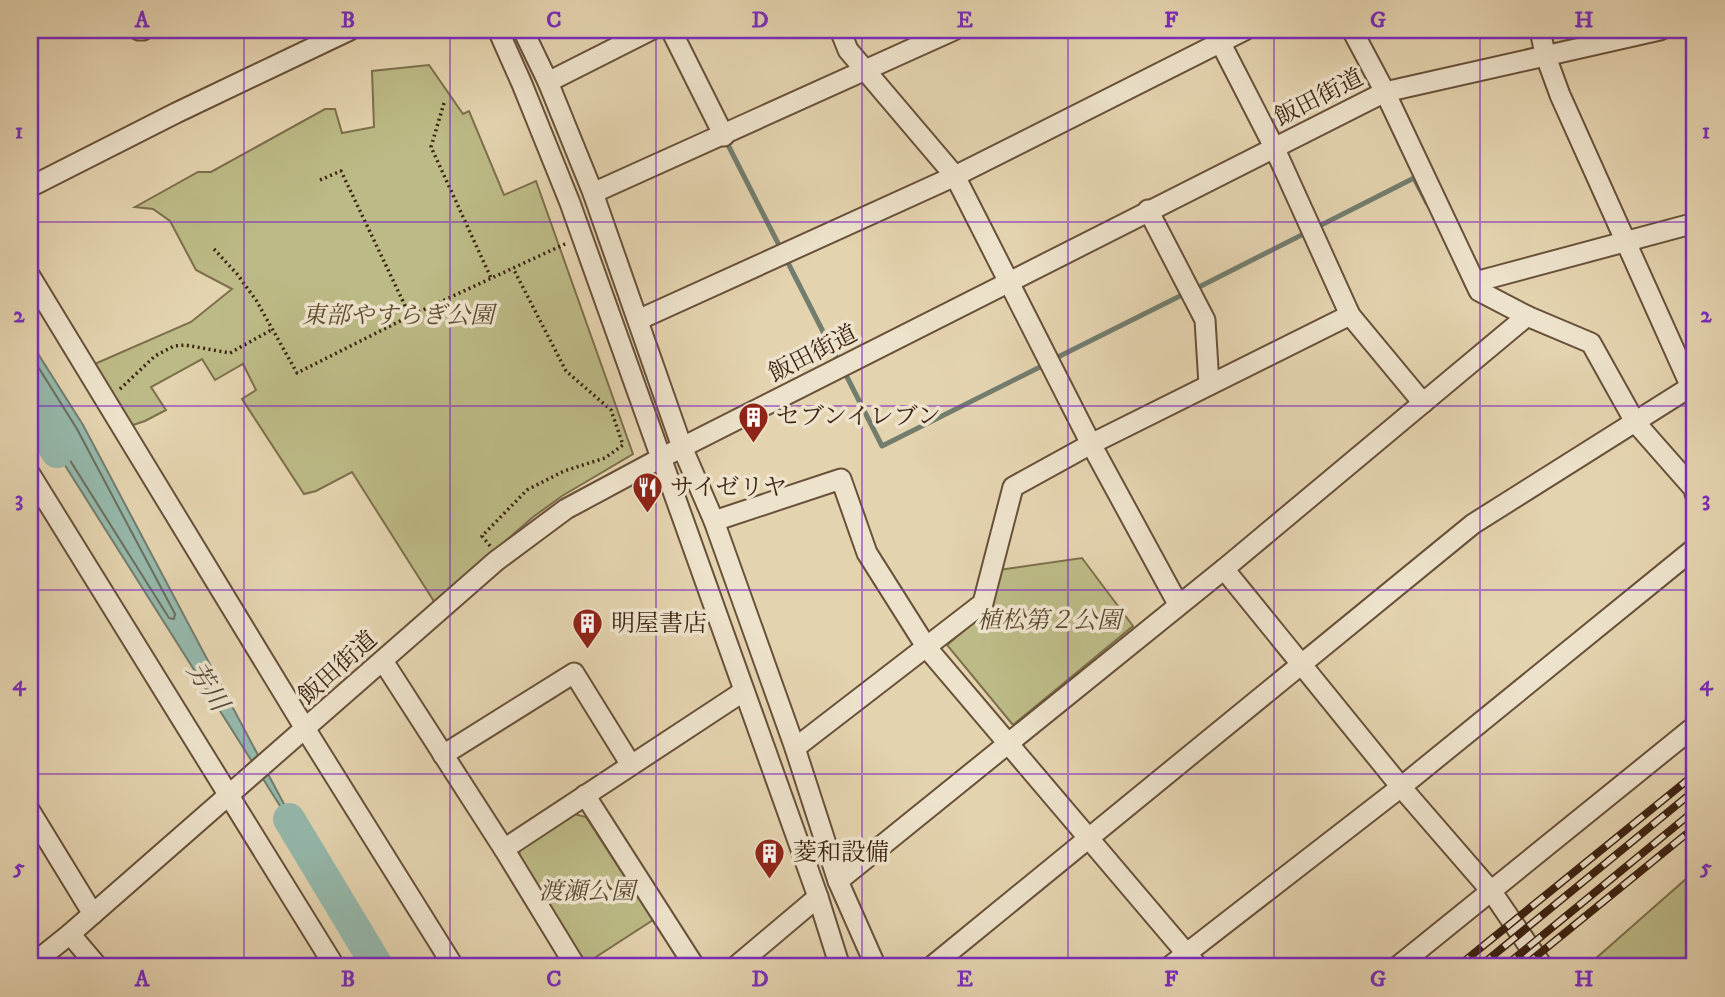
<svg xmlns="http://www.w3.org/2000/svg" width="1725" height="997" font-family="'IM FELL DW Pica','Noto Serif JP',serif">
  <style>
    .green { fill: #bcba86; stroke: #7d6f4c; stroke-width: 2 }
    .water { fill: #95b8ab; stroke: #727d6e; stroke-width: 2 }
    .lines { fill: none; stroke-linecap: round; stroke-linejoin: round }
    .shore { stroke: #6a6e5e; stroke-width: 2 }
    .stream { stroke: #727d6e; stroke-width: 5 }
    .river { stroke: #95b8ab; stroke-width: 32 }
    .minor-casing { stroke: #685039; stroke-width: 23 }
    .path { stroke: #3e2412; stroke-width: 3.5; stroke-dasharray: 2 3.5; stroke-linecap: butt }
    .minor { stroke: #ede2cb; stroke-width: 19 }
    .rail-casing { stroke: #3e2412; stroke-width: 8 }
    .rail { stroke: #ede2cb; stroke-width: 5; stroke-dasharray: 16; stroke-linecap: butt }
    .grid { fill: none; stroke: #7b2cbf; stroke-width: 2; stroke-opacity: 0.55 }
    .labels { text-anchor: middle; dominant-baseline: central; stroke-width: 7; stroke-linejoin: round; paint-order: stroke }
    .street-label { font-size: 24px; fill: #3e2412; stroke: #ede2cb }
    .park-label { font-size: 24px; font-style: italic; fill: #5e4a2f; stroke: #ede2cb }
    .poi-label { font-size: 24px; fill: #3e2412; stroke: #ede2cb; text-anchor: start }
    .water-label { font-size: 26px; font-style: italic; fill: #544938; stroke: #ede2cb }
    .neatline { fill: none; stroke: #7b2cbf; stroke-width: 2.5 }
    .grid-label { font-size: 23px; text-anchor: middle; font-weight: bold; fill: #7b2cbf }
  </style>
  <rect width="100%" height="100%" fill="#e4d3af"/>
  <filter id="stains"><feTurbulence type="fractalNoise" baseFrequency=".00286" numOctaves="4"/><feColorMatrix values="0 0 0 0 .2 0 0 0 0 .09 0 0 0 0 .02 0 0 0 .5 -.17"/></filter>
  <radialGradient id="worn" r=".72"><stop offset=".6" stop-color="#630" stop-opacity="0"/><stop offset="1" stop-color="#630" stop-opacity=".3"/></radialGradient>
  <g class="green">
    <path d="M429,65L463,114L469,111L504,195L536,181L633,454L562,496L533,517L435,603L352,472L316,491L304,494L242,399L256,390L243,364L215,380L202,359L151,387L166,410L145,421L127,427L90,366L191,322L232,289L196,270L170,221L153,209L135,207L198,172H211L325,109H335L342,133L374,127L372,71Z"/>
    <path d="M1082,558L1133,626L1013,725L947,645L992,607L999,570Z"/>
    <path d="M574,814L586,817L653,920L585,964L519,858L520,849Z"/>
    <path d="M1695,871V967H1586Z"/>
  </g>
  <path class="water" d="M30,341L83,425L311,855L30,410Z"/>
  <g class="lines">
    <path class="shore" d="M30,354L77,429L175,614L174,619L169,618L39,411L30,408"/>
    <g class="stream">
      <path d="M726,141L839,363"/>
      <path d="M1195,289L1414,178L1427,203"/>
      <path d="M1054,359L1186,293"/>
      <path d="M844,371L882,446L1046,364"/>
    </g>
    <g class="river">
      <path d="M30,410L57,452"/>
      <path d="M289,819L378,967"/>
    </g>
    <defs>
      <g id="minor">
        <path d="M139,30H143"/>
        <path d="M498,30L522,84L570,203L818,897L840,967"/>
        <path d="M523,30L548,82L593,193L682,447L714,521L795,748L838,881L876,967"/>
        <path d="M671,30L724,136"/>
        <path d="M840,30L848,50L955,176L1091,444L1178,604"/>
        <path d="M1214,30L1274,147L1350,315L1423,403"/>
        <path d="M1540,30L1545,54L1560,95L1695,396"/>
        <path d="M548,82L651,30"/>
        <path d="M30,187L176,113L350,30"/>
        <path d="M593,193L954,30"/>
        <path d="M1148,210L1205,320L1209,385"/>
        <path d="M30,276L306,730L454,967"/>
        <path d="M1475,282L1695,223"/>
        <path d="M1527,316L1591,343L1635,422L1694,489L1695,494"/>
        <path d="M638,320L955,176L1245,30"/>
        <path d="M30,474L335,967"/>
        <path d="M714,521L841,479L867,553L927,648L1198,967"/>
        <path d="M1224,569L1527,316L1479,291L1385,92L1352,30"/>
        <path d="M383,661L504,849L576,967"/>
        <path d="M795,748L983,603L1013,487L1091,444L1350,315"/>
        <path d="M443,755L574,673L631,765"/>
        <path d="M585,795L695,967"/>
        <path d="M30,811L93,914"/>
        <path d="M504,849L744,691"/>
        <path d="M838,881L1224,569L1401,787L1492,892L1543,967"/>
        <path d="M70,934L98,967"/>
        <path d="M30,966L70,934L496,561L566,509L661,458L1385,92L1660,30"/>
        <path d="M735,967L818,897"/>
        <path d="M931,967L1473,524L1695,384"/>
        <path d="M1169,967L1401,787L1695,548"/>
        <path d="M1397,967L1695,726"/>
      </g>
    </defs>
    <use href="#minor" class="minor-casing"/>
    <g class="path">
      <path d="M444,103L431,147L491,278"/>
      <path d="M320,180L341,171L410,316"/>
      <path d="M214,249L237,274L256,300L297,373L410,316L567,243"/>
      <path d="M120,389L155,356L174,346L185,345L230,353L273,329"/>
      <path d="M490,546L482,536L527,490L564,471L605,458L623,445L611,410L566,371L513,268"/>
    </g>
    <use href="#minor" class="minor"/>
    <defs>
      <g id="rail">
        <path d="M1457,967L1695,774"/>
        <path d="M1479,967L1695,790"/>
        <path d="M1504,967L1695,810"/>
        <path d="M1523,967L1695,827"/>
      </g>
    </defs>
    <use href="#rail" class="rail-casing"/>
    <use href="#rail" class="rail"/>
  </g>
  <path class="grid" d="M244,30V967M450,30V967M656,30V967M862,30V967M1068,30V967M1274,30V967M1480,30V967M30,222H1695M30,406H1695M30,590H1695M30,774H1695"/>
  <defs>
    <symbol id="building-pin" viewBox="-11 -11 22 30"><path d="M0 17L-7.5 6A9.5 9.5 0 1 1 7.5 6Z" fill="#8f2418" stroke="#ede2cb"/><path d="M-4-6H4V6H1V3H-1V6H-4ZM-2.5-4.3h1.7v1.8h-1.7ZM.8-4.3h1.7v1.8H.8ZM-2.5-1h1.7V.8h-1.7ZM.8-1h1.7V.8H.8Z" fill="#fff"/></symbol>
    <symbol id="restaurant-pin" viewBox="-11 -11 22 30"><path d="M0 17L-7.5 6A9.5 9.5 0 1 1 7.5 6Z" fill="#8f2418" stroke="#ede2cb"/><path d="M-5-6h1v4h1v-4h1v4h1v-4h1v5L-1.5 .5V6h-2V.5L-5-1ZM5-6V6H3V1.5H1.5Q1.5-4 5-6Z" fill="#fff"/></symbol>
  </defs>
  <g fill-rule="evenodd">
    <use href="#building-pin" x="736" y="400" width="35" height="47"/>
    <use href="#restaurant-pin" x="630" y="470" width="35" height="47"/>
    <use href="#building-pin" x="570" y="606" width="35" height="47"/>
    <use href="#building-pin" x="752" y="836" width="35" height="47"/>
  </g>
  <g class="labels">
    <g class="street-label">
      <text transform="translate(1319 98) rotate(-27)">飯田街道</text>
      <text transform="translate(813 354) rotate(-27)">飯田街道</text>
      <text transform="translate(338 668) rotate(-42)">飯田街道</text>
    </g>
    <g class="park-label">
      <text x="398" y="316">東部やすらぎ公園</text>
      <text x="1049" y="621">植松第２公園</text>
      <text x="587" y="892">渡瀬公園</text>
    </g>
    <g class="poi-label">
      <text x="776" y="417">セブンイレブン</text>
      <text x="670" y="488">サイゼリヤ</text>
      <text x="611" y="624">明屋書店</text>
      <text x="793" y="853">菱和設備</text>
    </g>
    <g class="water-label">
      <text transform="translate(207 687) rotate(57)">芳川</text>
    </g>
  </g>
  <rect width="1725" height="997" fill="none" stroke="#e4d3af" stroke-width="77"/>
  <rect x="38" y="38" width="1648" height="920" class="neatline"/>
  <g class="grid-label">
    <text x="142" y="27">A</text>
    <text x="348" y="27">B</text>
    <text x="554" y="27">C</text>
    <text x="760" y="27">D</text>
    <text x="965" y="27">E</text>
    <text x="1171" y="27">F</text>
    <text x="1378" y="27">G</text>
    <text x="1584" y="27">H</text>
    <text x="19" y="138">1</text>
    <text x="1706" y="138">1</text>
    <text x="19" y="322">2</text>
    <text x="1706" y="322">2</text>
    <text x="19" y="506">3</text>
    <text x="1706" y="506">3</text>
    <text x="19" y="690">4</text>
    <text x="1706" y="690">4</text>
    <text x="19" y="874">5</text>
    <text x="1706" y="874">5</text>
    <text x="142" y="986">A</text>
    <text x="348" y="986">B</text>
    <text x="554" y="986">C</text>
    <text x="760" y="986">D</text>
    <text x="965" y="986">E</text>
    <text x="1171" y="986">F</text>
    <text x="1378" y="986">G</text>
    <text x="1584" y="986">H</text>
  </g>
  <rect width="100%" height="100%" filter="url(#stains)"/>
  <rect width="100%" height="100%" fill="url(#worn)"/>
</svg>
